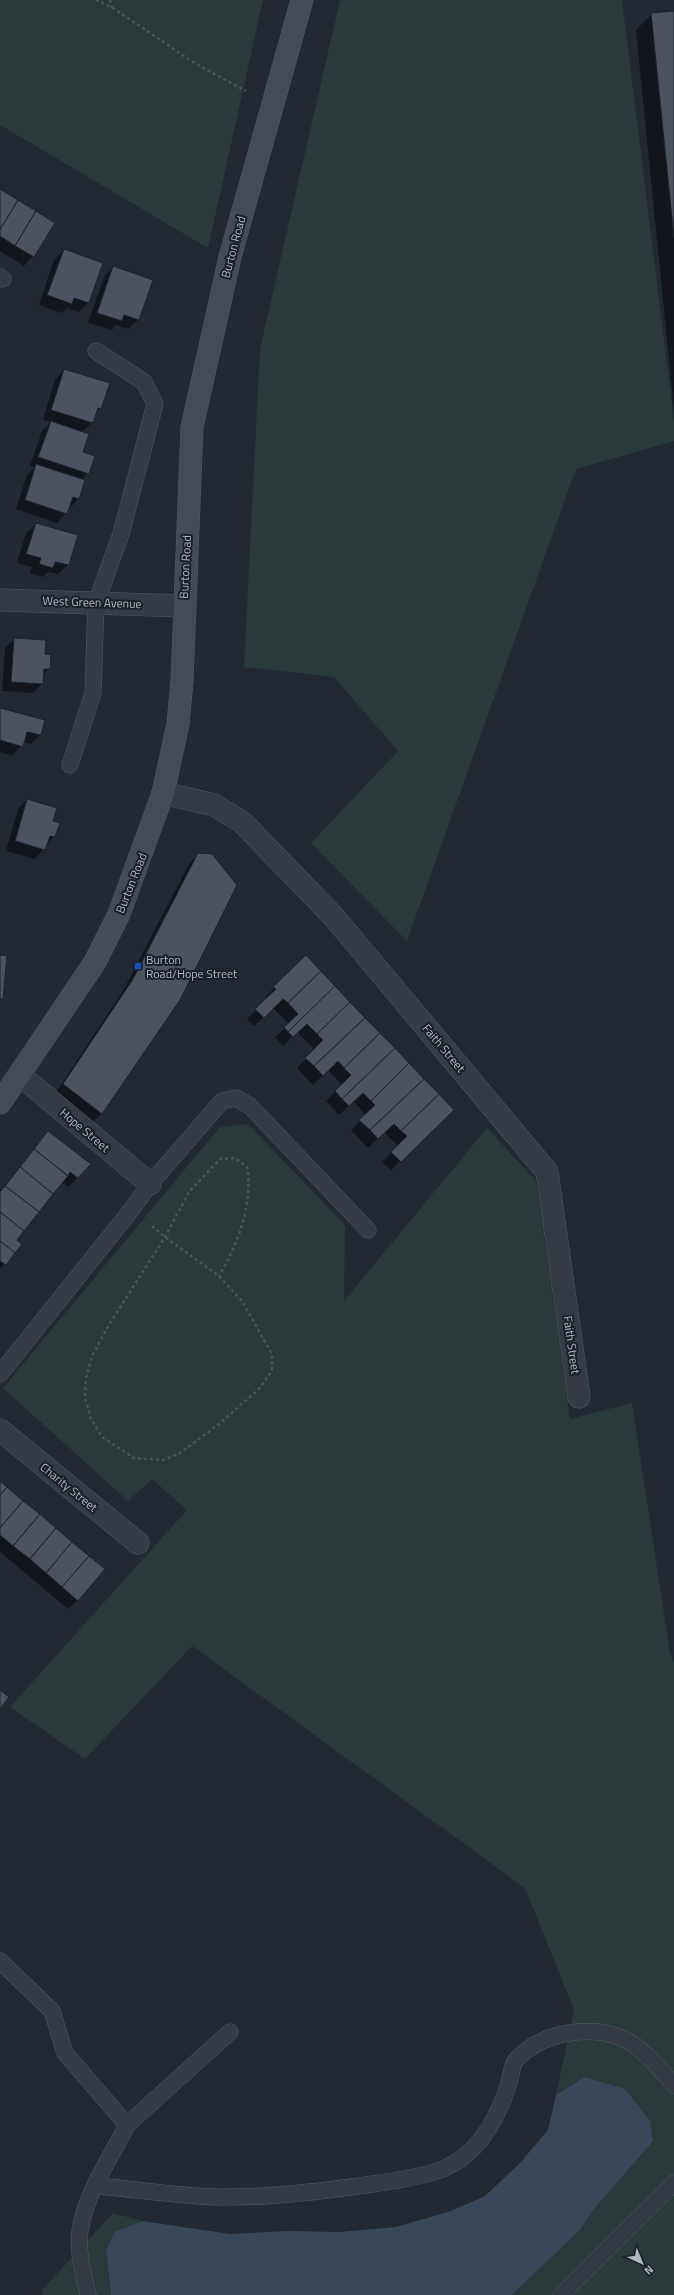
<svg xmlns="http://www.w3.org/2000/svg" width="674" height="2295" font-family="'Titillium Web',sans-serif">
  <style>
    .green { fill: #2a3939 }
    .water { fill: #39475a }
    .shadow { fill: #0007 }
    .building { fill: #4a535f; stroke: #1c222a }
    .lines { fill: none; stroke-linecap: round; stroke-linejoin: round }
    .lane-casing { stroke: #525962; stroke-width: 17 }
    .street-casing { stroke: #525962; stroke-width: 23 }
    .secondary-casing { stroke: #525962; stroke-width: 23 }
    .path { stroke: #485659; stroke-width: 2.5; stroke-dasharray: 3 3; stroke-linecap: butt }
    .lane { stroke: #353b44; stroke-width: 16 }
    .street { stroke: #353b44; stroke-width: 22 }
    .secondary { stroke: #444b56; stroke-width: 22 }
    .transit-dot { fill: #1a4fb4; stroke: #1a2028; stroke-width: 1.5 }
    .labels { text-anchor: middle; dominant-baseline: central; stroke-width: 4; stroke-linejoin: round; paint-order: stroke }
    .street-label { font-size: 12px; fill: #afb6c1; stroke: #1a2028 }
    .poi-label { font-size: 12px; fill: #afb6c1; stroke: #1a2028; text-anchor: start }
  </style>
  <rect width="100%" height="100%" fill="#222933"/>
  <g class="green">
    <path d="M0,0H263L208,248L0,125Z"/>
    <path d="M340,0H622L674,421V441L576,469L407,941L311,843L398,751L334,677L244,667L260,349Z"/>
    <path d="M248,1124L345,1225L344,1301L487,1128L536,1181L570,1419L632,1403L670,1653L674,1662V2295H512L580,2230L594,2209L584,2077L556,2095L574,2010L525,1888L192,1646L85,1759L10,1707L187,1510L152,1479L128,1501L3,1388L220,1127Z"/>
    <path d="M113,2213L142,2221L116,2232L106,2250L111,2295H43L42,2290Z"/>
  </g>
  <path class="water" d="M584,2077L625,2089L650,2121L653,2141L594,2209L580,2230L512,2295H111L106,2250L115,2232L142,2221L230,2234L288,2231L339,2232L396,2227L451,2211L485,2196L520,2163L548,2130L556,2095Z"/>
  <g class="shadow">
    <path d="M674,12V409L636,30L652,14Z"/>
    <path d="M0,190L33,256L24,266L0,251Z"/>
    <path d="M64,250L88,303L79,312L67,308L62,313L39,305L54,260Z"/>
    <path d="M113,267L152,281L138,320L128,329L116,325L112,330L88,323L104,277Z"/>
    <path d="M64,370L101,408L94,414L92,422L82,432V452L88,473L81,480L84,481L78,499L57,523L16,509L27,475L34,468L30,466L42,431L51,422L43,420L55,380Z"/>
    <path d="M36,524L76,536L68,565L58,574L48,572L43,577L30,573L32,567L17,563L26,533Z"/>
    <path d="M14,639L44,655L49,669L43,675V683L33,693L2,691L5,648Z"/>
    <path d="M0,710L44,721L40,735L31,744L23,742L13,756L0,752Z"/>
    <path d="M27,800L52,822L54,837L35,859L6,851L18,809Z"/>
    <path d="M198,854L101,1114L92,1123L55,1094L124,989L189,864Z"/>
    <path d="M306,957L453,1110L391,1170L382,1162L398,1146L384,1132L368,1148L351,1130L366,1115L353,1101L339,1115L326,1101L342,1085L328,1070L313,1085L297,1068L315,1050L297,1032L283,1046L275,1037L289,1024L273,1008L254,1026L247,1019L267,999L265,997Z"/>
    <path d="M48,1132L78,1177L68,1187L61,1181L16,1240L20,1244L0,1269V1191Z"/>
    <path d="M0,1482L78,1600L68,1609L0,1552Z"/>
  </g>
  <g class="building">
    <path d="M674,11V238L651,13Z"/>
    <path d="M0,189L18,200L0,230Z"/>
    <path d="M18,200L36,211L15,246L0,236V230Z"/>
    <path d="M36,211L55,223L34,257L15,246Z"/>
    <path d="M64,249L103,263L89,303L74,298L72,304L47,295Z"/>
    <path d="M113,266L153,280L139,320L124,315L122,321L97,313Z"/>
    <path d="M64,369L110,383L101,409L98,408L93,423L51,410Z"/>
    <path d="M51,421L89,434L83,452L95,456L89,474L38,457Z"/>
    <path d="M36,464L85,480L79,499L73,497L67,514L25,500Z"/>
    <path d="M36,523L78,535L69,565L55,562L53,568L39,564L41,558L26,554Z"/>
    <path d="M14,638L46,640L45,654L51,655L50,669H44L43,684L11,682Z"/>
    <path d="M0,708L45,720L41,735L27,732L23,747L0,740Z"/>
    <path d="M27,799L57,808L53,821L60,823L55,837L50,836L45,850L15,841Z"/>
    <path d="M198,853L212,854L237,885L180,1000L102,1114L63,1084L133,979Z"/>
    <path d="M0,955L7,956L3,999H0Z"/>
    <path d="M306,955L321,971L288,1003L283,999L264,1018L255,1009L276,989L273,987Z"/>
    <path d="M321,971L335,986L288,1032L284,1027L298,1014L288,1003Z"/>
    <path d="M335,986L350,1002L317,1034L307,1024L293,1037L288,1032Z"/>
    <path d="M350,1002L365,1018L314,1066L305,1058L323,1040L317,1034Z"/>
    <path d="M365,1018L380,1033L344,1068L338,1061L323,1076L314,1066Z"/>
    <path d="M380,1033L395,1048L342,1099L335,1091L351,1075L344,1068Z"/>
    <path d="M395,1048L409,1063L371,1101L363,1093L349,1106L342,1099Z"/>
    <path d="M409,1063L424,1079L370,1130L359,1120L375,1105L371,1101Z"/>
    <path d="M424,1079L439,1094L401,1131L394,1124L378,1139L370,1130Z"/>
    <path d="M439,1094L454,1110L401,1162L391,1152L407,1136L401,1131Z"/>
    <path d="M48,1131L91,1164L78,1178L70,1172L68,1176L34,1149Z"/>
    <path d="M34,1149L68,1176L53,1194L20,1167Z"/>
    <path d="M20,1167L53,1194L39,1212L5,1186Z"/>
    <path d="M5,1186L39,1212L24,1231L0,1212V1192Z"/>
    <path d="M0,1212L24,1231L17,1240L22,1244L15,1253L0,1241Z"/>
    <path d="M0,1241L15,1253L6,1265L0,1261Z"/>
    <path d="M0,1481L7,1487L0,1495Z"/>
    <path d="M7,1487L23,1501L0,1528V1495Z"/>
    <path d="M23,1501L40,1514L13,1546L0,1535V1528Z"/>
    <path d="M40,1514L56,1528L30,1559L13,1546Z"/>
    <path d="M56,1528L72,1542L46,1573L30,1559Z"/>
    <path d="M72,1542L89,1556L62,1587L46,1573Z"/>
    <path d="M89,1556L105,1569L78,1601L62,1587Z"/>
    <path d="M0,1690L9,1697L0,1709Z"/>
  </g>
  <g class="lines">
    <defs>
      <g id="lane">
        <path d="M0,277L3,279"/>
        <path d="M70,765L93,693L96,603L121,534L155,404L144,382L96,351"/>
        <path d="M0,1374L132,1209L150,1184L222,1101L236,1098L250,1106L368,1230"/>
        <path d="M0,1961L52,2011L65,2053L127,2125L230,2032"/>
        <path d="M96,2186C136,2189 177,2196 217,2197C262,2198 307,2193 351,2187C379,2183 408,2180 434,2172C474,2160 496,2123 508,2086C511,2079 511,2066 516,2060C541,2031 598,2022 631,2043C648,2054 661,2070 674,2085"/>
        <path d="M88,2295C84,2275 77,2252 80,2231C85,2194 110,2159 127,2125"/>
        <path d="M561,2295L674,2183"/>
      </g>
      <g id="street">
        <path d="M0,600L184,606"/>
        <path d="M163,793L214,805L242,822L334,917L547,1172L579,1397"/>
        <path d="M20,1075L150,1184"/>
        <path d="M0,1430L138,1543"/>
      </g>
      <path id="secondary" d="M0,1103L95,962L119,914L163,793L178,724L182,681L192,427L230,257L302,0"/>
    </defs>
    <use href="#lane" class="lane-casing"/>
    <use href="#street" class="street-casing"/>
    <use href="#secondary" class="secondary-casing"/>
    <g class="path">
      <path d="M96,0L113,8L196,64L246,91"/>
      <path d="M110,0L112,8"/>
      <path d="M152,1226L165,1237L219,1276L242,1301L272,1354V1371L259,1389L219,1424L180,1453L163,1460L134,1458L102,1437L91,1419L85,1398L86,1378L92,1356L107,1328L165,1237L189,1192L220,1159L235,1158L247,1167C253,1204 238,1244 219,1276"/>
    </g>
    <use href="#lane" class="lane"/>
    <use href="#street" class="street"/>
    <use href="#secondary" class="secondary"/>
  </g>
  <rect class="transit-dot" x="134" y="962" width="8" height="8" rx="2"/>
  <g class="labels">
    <g class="street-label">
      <text transform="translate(233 247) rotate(-75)">Burton Road</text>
      <text transform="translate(185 567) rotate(-87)">Burton Road</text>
      <text transform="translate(92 602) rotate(2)">West Green Avenue</text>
      <text transform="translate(131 883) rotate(-68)">Burton Road</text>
      <text transform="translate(444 1048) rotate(50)">Faith Street</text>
      <text transform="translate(85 1130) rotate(40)">Hope Street</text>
      <text transform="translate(572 1345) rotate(82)">Faith Street</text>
      <text transform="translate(69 1487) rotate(39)">Charity Street</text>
    </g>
    <g class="poi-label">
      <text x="146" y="959">Burton<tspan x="146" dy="14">Road/Hope Street</tspan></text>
    </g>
  </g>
  <g transform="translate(642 2263) rotate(136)" stroke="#1a2028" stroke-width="3" paint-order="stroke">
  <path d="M0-3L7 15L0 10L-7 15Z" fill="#afb6c1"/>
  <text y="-6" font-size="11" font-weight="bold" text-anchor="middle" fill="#afb6c1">N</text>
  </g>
</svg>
